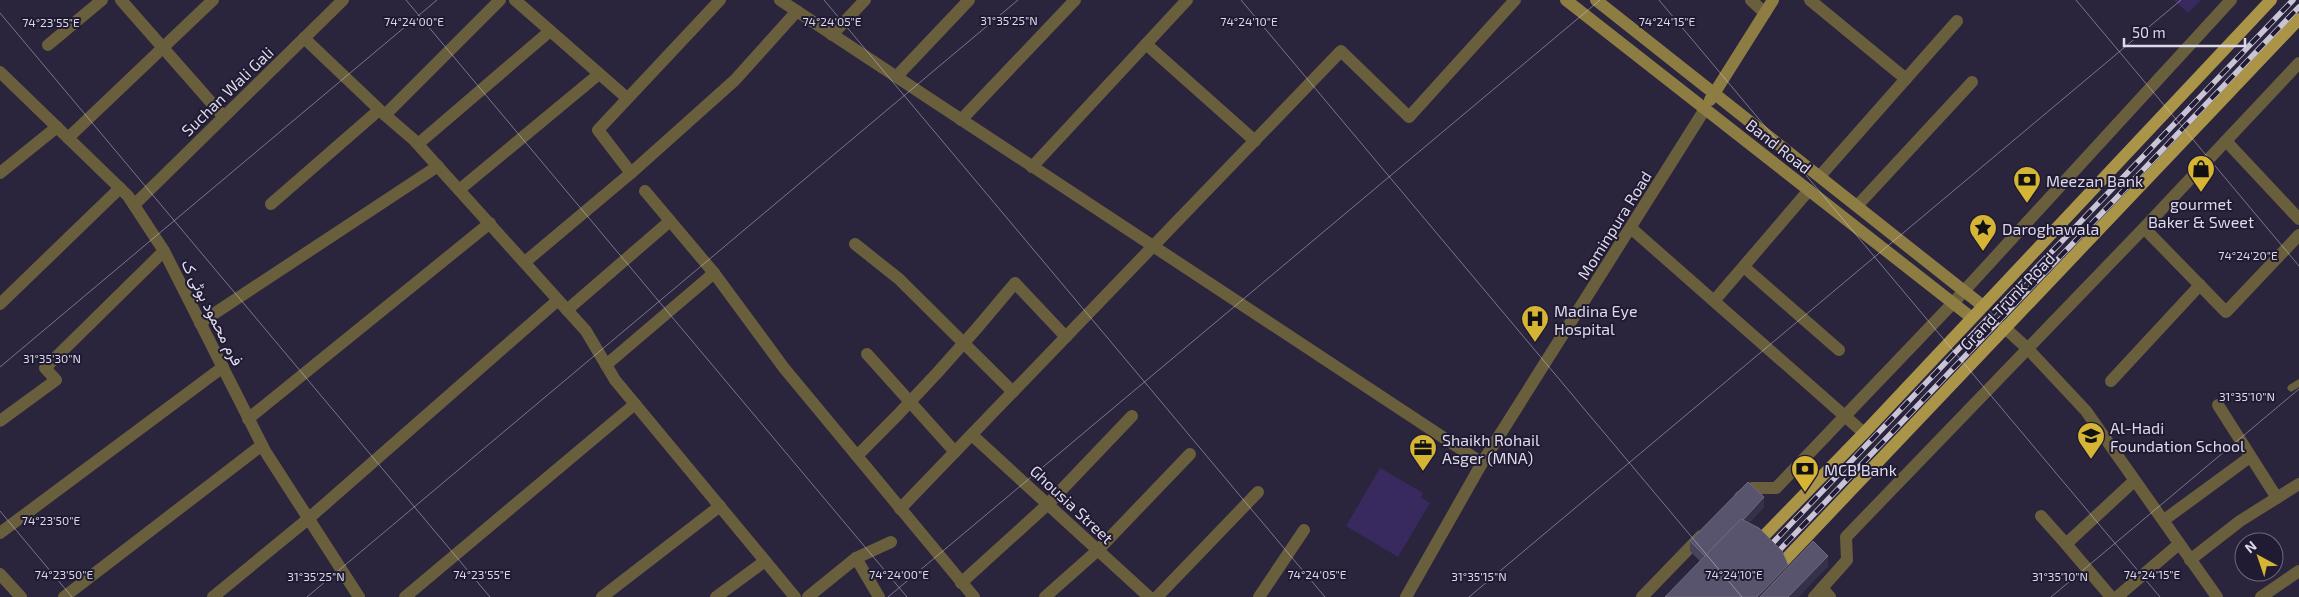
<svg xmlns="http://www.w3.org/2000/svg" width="2299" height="597" font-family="'Exo 2',Vazirmatn,sans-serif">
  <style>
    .green { fill: #382a5f }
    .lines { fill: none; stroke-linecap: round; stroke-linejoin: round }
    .service { stroke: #695f3c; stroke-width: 7 }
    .minor { stroke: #695f3c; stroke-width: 12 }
    .tertiary { stroke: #695f3c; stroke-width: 12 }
    .secondary { stroke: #8e7d43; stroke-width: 12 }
    .primary { stroke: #aa9447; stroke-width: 12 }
    .rail-casing { stroke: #c9c5d6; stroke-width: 5.5 }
    .rail { stroke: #201b32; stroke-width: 4; stroke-dasharray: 11; stroke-linecap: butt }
    .wall { fill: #49445e }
    .shaded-wall { fill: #36314a }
    .building { fill: #59546d; stroke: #6e6980 }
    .ticks { fill: none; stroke: #dddaea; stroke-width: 1; stroke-opacity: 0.45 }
    .labels { text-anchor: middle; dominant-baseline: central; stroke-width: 4; stroke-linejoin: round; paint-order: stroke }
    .street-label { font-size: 16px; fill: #dddaea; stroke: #201b32 }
    .poi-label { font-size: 16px; fill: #dddaea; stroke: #201b32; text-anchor: start }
    .ticks-label { font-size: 12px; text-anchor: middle; fill: #dddaea; stroke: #201b32; stroke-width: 4; stroke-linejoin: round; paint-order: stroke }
  </style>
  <rect width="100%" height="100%" fill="#2a243d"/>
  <g class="green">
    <path d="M2174,0H2201L2188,13Z"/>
    <path d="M1380,468L1423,493L1421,498L1430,503L1398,557L1346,526Z"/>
  </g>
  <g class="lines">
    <path class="service" d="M2291,388L2299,383"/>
    <g class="minor">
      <path d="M121,0L223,116"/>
      <path d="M515,0L627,98"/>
      <path d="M720,0L598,130L631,173L735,80L797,11"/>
      <path d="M1751,0L1765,13"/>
      <path d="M1810,0L1906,79"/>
      <path d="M832,35L865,0"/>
      <path d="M304,38L385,115L414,140L586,331L615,380L795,597"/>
      <path d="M1146,44L1255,141"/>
      <path d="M48,45L102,0"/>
      <path d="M896,77L969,0"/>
      <path d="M385,115L500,0"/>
      <path d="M961,120L1075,0"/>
      <path d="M68,138L213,0"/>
      <path d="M2226,141L2299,219"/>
      <path d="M418,144L550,31"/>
      <path d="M1032,167L1187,0"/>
      <path d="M0,173L57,127"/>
      <path d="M1820,176L1957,21"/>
      <path d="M459,190L599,74"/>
      <path d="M645,191L714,273L784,368L974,597"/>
      <path d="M271,204L379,110"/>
      <path d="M134,205L343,0"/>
      <path d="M1857,206L1972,82"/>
      <path d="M2144,228L2226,312L2299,235"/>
      <path d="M1632,229L1864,433"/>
      <path d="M855,244L899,279L1013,392"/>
      <path d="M525,262L631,173"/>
      <path d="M1744,267L1839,350"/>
      <path d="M1714,301L1809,190"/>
      <path d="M0,304L120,188"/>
      <path d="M567,310L670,221"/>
      <path d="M200,323L438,166"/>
      <path d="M2004,327L2028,349L2086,411L2217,597"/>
      <path d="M867,354L955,452"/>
      <path d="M606,365L714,273"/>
      <path d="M2111,381L2200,285"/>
      <path d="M2218,405L2277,498"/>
      <path d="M248,419L490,223"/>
      <path d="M0,421L56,380L45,368L164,251"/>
      <path d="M972,435L1149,597"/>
      <path d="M857,456C913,401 965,344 1015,283L1066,337"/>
      <path d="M900,509L1341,51L1409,117L1515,0"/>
      <path d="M2041,516L2066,544"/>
      <path d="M2164,520L2250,457"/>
      <path d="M0,533L223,367"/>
      <path d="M856,558L879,597"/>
      <path d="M2190,560L2240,521L2299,484"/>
      <path d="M0,574L21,597"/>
      <path d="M961,583L1048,504L1132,416"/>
      <path d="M1822,588L1830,597"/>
      <path d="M64,597L262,445"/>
      <path d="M213,597L308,519L558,300"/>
      <path d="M405,597L635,404"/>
      <path d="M602,597L720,506"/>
      <path d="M716,597L765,561"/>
      <path d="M808,597L856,558L891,542"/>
      <path d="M1045,597L1098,550L1190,454"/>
      <path d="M1157,597L1258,492"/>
      <path d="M1259,597L1304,530"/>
      <path d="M2111,597L2066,544L2134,481"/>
      <path d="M2117,597L2179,544"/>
      <path d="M2261,597L2299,571"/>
    </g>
    <g class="tertiary">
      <path d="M780,0L1482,463"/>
      <path d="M0,72L128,196L164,251L265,451L359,597"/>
      <path d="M1740,497L1752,488H1776L1953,303L2231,0"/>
      <path d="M1406,597L1482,463L1705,109"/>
      <path d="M1642,597L1701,536"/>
      <path d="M1814,597L1847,560L1846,537L2144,228L2299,63"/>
    </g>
    <g class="secondary">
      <path d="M1566,0L1972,318"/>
      <path d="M1596,0L1983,306"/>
      <path d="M1710,100L1773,0"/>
    </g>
    <g class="primary">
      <path d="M1759,541L1864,433L2271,0"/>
      <path d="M1782,563L2299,19"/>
    </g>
    <defs>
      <g id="rail">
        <path d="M1764,552L2293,0"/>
        <path d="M1770,560L2299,7"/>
      </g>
    </defs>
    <use href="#rail" class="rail-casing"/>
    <use href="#rail" class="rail"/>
  </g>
  <path class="wall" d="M1764,507L1749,523L1788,568L1828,566L1798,597L1700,561L1690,551V541Z"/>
  <g class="shaded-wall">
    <path d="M1764,497V507L1706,567V557Z"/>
    <path d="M1828,556V566L1798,597H1788Z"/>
    <path d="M1788,565V578L1770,597H1757Z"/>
  </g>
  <g class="building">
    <path d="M1748,482L1764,497L1743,520L1741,519L1705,556L1690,541Z"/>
    <path d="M1741,519L1759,528L1782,551L1788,565L1757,597H1665Z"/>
    <path d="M1813,541L1828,556L1788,597H1760Z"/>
  </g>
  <path class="ticks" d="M406,0L907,597M824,0L1325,597M1241,0L1742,597M1659,0L2160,597M2076,0L2299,266M0,13L490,597M0,367L437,0M0,511L72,597M307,597L1018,0M888,597L1600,0M1469,597L2181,0M2051,597L2299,389"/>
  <defs>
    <symbol id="shop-pin" viewBox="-11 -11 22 30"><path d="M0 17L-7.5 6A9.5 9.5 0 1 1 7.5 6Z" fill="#d6b534" stroke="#201b32"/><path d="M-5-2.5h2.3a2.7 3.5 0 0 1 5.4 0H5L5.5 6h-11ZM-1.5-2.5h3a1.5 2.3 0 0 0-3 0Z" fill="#111"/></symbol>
    <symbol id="bank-pin" viewBox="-11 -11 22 30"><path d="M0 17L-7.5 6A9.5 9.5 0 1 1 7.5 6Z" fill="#d6b534" stroke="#201b32"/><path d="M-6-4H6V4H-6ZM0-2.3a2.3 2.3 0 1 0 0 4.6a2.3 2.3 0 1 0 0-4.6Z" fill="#111"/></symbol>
    <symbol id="sight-pin" viewBox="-11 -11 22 30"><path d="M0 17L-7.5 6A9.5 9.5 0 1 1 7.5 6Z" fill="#d6b534" stroke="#201b32"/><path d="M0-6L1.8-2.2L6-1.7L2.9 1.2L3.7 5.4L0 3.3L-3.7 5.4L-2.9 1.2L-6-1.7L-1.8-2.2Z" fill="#111"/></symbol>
    <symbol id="hospital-pin" viewBox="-11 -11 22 30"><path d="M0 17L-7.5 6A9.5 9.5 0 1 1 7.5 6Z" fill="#d6b534" stroke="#201b32"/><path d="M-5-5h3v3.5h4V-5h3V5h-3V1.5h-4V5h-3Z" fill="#111"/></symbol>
    <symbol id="school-pin" viewBox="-11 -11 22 30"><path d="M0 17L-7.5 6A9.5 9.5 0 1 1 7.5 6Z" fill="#d6b534" stroke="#201b32"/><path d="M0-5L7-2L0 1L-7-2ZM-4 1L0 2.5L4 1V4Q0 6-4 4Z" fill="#111"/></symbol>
    <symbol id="office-pin" viewBox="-11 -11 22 30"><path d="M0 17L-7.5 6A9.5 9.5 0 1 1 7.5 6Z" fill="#d6b534" stroke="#201b32"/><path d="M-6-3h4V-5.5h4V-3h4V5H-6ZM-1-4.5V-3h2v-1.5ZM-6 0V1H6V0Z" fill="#111"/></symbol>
  </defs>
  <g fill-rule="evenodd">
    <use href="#shop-pin" x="2185" y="153" width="32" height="43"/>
    <use href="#bank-pin" x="2011" y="164" width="32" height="43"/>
    <use href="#sight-pin" x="1967" y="212" width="32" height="43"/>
    <use href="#hospital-pin" x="1519" y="303" width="32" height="43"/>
    <use href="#school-pin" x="2075" y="420" width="32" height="43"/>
    <use href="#office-pin" x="1407" y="432" width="32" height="43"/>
    <use href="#bank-pin" x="1789" y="453" width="32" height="43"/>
  </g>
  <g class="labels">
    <g class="street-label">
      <text transform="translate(227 91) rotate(-44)">Suchan Wali Gali</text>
      <text transform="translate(1779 146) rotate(38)">Band Road</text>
      <text transform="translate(1614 225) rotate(-58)">Mominpura Road</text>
      <text transform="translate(2007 301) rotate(-46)">Grand Trunk Road</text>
      <text transform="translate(213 312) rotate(63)">فرم محمود بوٹی ک</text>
      <text transform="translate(1072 504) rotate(43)">Ghousia Street</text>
    </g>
    <g class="poi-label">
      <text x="2046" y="180">Meezan Bank</text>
      <text x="2201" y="203" text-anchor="middle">gourmet<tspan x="2201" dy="18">Baker &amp; Sweet</tspan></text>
      <text x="2002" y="228">Daroghawala</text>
      <text x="1554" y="310">Madina Eye<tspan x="1554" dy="18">Hospital</tspan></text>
      <text x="2110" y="427">Al-Hadi<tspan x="2110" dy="18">Foundation School</tspan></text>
      <text x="1442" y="439">Shaikh Rohail<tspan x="1442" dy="18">Asger (MNA)</tspan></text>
      <text x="1824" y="469">MCB Bank</text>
    </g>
  </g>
  <g class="ticks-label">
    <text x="1009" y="25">31°35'25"N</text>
    <text x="414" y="26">74°24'00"E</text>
    <text x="1667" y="26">74°24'15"E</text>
    <text x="832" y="26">74°24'05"E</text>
    <text x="1249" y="26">74°24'10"E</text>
    <text x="51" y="27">74°23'55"E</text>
    <text x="2248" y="260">74°24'20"E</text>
    <text x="52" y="363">31°35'30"N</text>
    <text x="2247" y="401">31°35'10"N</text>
    <text x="51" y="525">74°23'50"E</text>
    <text x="64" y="579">74°23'50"E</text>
    <text x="482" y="579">74°23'55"E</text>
    <text x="899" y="579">74°24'00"E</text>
    <text x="1317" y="579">74°24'05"E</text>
    <text x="1734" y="579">74°24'10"E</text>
    <text x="2152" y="579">74°24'15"E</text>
    <text x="316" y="581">31°35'25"N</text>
    <text x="1479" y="581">31°35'15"N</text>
    <text x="2060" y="581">31°35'10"N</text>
  </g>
  <g transform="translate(2259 557) rotate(320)"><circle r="24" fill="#201b32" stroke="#6c677c"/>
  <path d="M0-4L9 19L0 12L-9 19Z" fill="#d6b534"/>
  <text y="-8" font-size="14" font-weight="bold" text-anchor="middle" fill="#dddaea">N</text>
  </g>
  <path d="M2124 38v8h121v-8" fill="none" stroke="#dddaea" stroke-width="2.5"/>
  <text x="2132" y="38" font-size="15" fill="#dddaea" stroke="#201b32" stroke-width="4" paint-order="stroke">50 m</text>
</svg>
